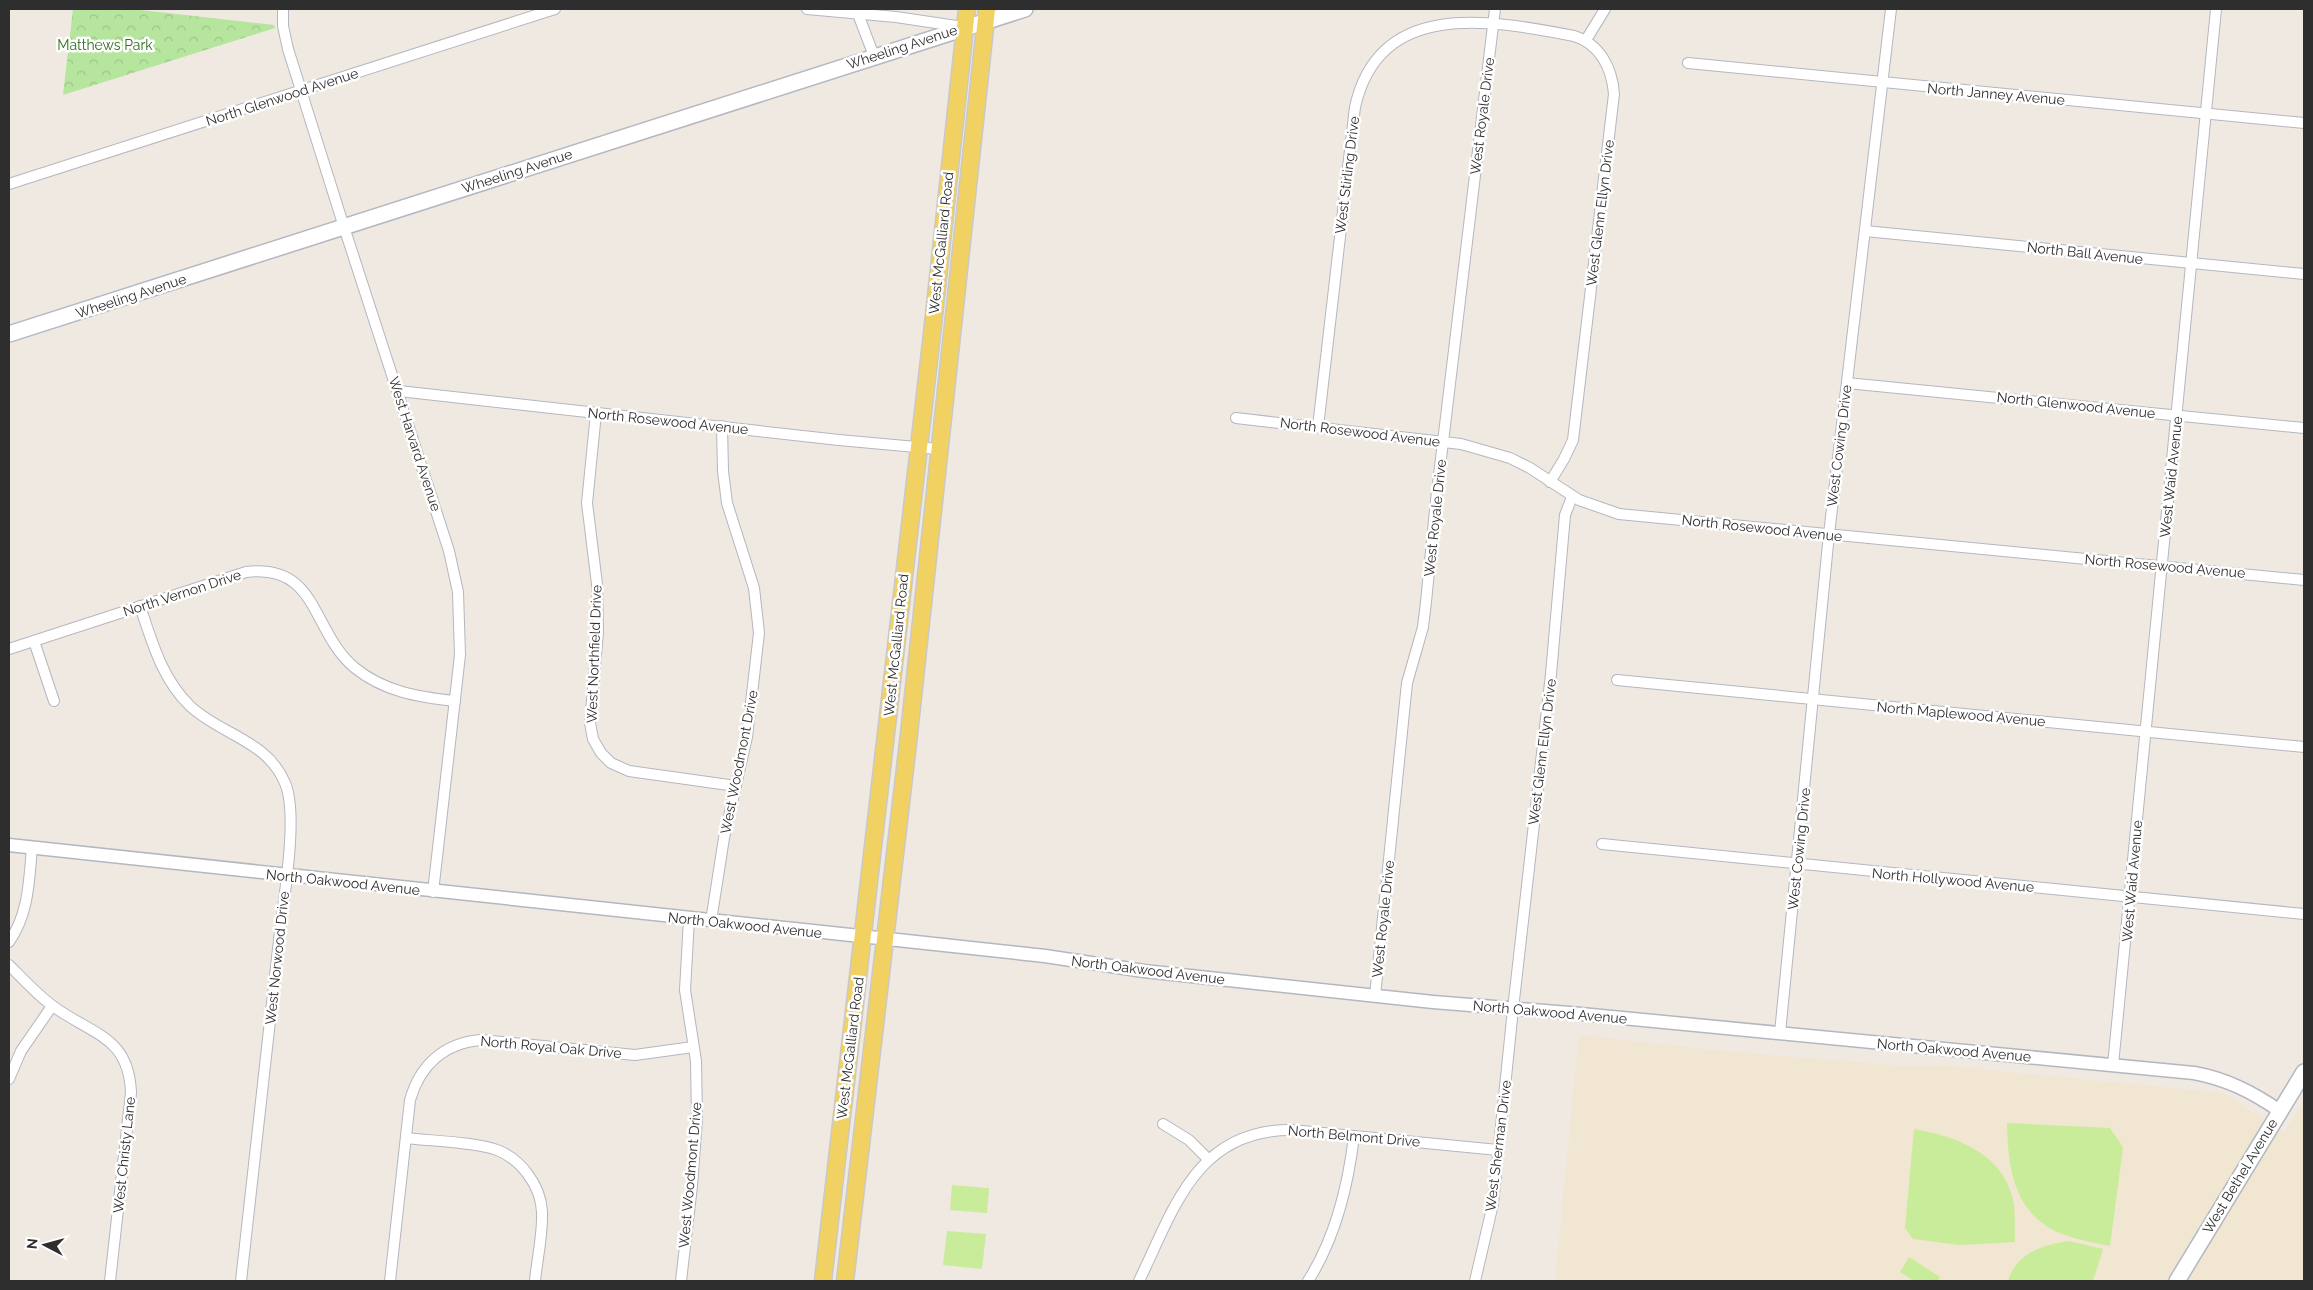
<svg xmlns="http://www.w3.org/2000/svg" width="2313" height="1290" font-family="Raleway,sans-serif">
  <style>
    .education { fill: #f0e6d1 }
    .forest { fill: url(#forest-crowns) }
    .pitch { fill: #c9ec9a }
    .lines { fill: none; stroke-linecap: round; stroke-linejoin: round }
    .minor-casing { stroke: #b4b7c1; stroke-width: 12 }
    .tertiary-casing { stroke: #b4b7c1; stroke-width: 15 }
    .secondary-casing { stroke: #b4b7c1; stroke-width: 18 }
    .primary-casing { stroke: #c9c9c9; stroke-width: 19 }
    .minor { stroke: #fff; stroke-width: 10 }
    .tertiary { stroke: #fff; stroke-width: 12 }
    .secondary { stroke: #fff; stroke-width: 15 }
    .primary { stroke: #f2d163; stroke-width: 16 }
    .labels { text-anchor: middle; dominant-baseline: central; stroke-width: 5; stroke-linejoin: round; paint-order: stroke }
    .park-label { font-size: 14px; fill: #2c6e1b; stroke: #fff }
    .street-label { font-size: 14px; fill: #2e2e2e; stroke: #fff }
  </style>
  <defs>
    <pattern id="forest-crowns" width="20" height="18" patternUnits="userSpaceOnUse" patternTransform="scale(1.25)"><rect width="20" height="18" fill="#b6e59e"/><path d="M2 6a3 3 0 1 1 6 0M12 15a3 3 0 1 1 6 0" fill="none" stroke="#9dc588"/></pattern>
  </defs>
  <rect width="100%" height="100%" fill="#efe9e1"/>
  <path class="education" d="M1579,1035L1724,1051L1915,1067L1937,1065L2223,1093L2284,1133L2304,1100V1281H1555Z"/>
  <path class="forest" d="M73,9H132L274,25L275,28L63,95Z"/>
  <g class="pitch">
    <path d="M2007,1123L2110,1128L2123,1147L2110,1246C2095,1243 2079,1240 2065,1235C2014,1217 2008,1169 2007,1123Z"/>
    <path d="M1914,1129C1955,1136 2003,1153 2013,1200C2016,1214 2014,1229 2015,1242L1959,1245L1913,1239L1905,1228Z"/>
    <path d="M952,1185L989,1188L987,1213L950,1210Z"/>
    <path d="M947,1231L986,1234L982,1269L943,1265Z"/>
    <path d="M2069,1241L2103,1249L2093,1281H2008C2016,1253 2043,1245 2069,1241Z"/>
    <path d="M1909,1257L1940,1277L1938,1281H1914L1900,1272Z"/>
  </g>
  <g class="lines">
    <defs>
      <g id="minor">
        <path d="M283,9V26L288,49L344,227L449,551L458,592L460,655L433,892"/>
        <path d="M807,9L896,17L963,27"/>
        <path d="M858,14L874,56"/>
        <path d="M1586,40L1605,9"/>
        <path d="M1688,63L2304,123"/>
        <path d="M9,184L555,9"/>
        <path d="M1865,231L2304,274"/>
        <path d="M1847,383L2304,428"/>
        <path d="M399,391L839,440L938,449"/>
        <path d="M596,413L587,503L597,584L598,632L590,723L593,739L601,753L611,763L629,771L736,786"/>
        <path d="M1236,418L1461,444L1510,458L1530,468L1579,500L1619,514L2304,580"/>
        <path d="M1318,427L1355,107C1379,0 1487,19 1574,36C1600,44 1612,68 1614,94L1573,440L1564,459L1550,482"/>
        <path d="M140,606C152,642 162,679 190,706C221,735 267,740 285,783C299,815 283,902 279,940C266,1054 254,1167 241,1281"/>
        <path d="M34,641L54,701"/>
        <path d="M9,649L246,572C319,563 311,632 355,668C385,692 418,697 455,701"/>
        <path d="M1617,680L2304,747"/>
        <path d="M1602,844L2304,914"/>
        <path d="M711,921L724,838L747,737L759,633L754,588L727,503L723,471L722,426"/>
        <path d="M9,942C29,913 29,881 32,847"/>
        <path d="M9,965C25,981 41,999 60,1011C98,1036 129,1040 131,1093L110,1281"/>
        <path d="M1375,996L1407,683L1423,627L1426,602L1436,500L1495,9"/>
        <path d="M1780,1033L1829,534L1891,9"/>
        <path d="M2113,1065L2216,9"/>
        <path d="M9,1079L21,1051L52,1006"/>
        <path d="M1163,1124L1189,1140L1208,1159"/>
        <path d="M406,1138C430,1141 476,1142 497,1150C521,1159 541,1186 542,1212C543,1235 537,1259 535,1281"/>
        <path d="M390,1281L410,1100C420,1065 444,1043 481,1040L635,1055L693,1047"/>
        <path d="M681,1281L692,1186L697,1119L696,1061L685,990L689,919"/>
        <path d="M1139,1281C1174,1209 1196,1129 1292,1130L1498,1150"/>
        <path d="M1308,1281C1336,1237 1348,1187 1354,1136"/>
        <path d="M1475,1281L1493,1204L1513,1009L1551,674L1565,515L1572,497"/>
      </g>
      <path id="tertiary" d="M9,845L916,942L1045,956L1144,971L1433,1002L1581,1014L2194,1073C2227,1079 2252,1092 2280,1111"/>
      <g id="secondary">
        <path d="M9,334L1025,9"/>
        <path d="M2177,1281L2304,1072"/>
      </g>
      <g id="primary">
        <path d="M823,1281L932,334L967,9"/>
        <path d="M845,1281L908,743L987,9"/>
      </g>
    </defs>
    <use href="#minor" class="minor-casing"/>
    <use href="#tertiary" class="tertiary-casing"/>
    <use href="#secondary" class="secondary-casing"/>
    <use href="#primary" class="primary-casing"/>
    <use href="#minor" class="minor"/>
    <use href="#tertiary" class="tertiary"/>
    <use href="#secondary" class="secondary"/>
    <use href="#primary" class="primary"/>
  </g>
  <g class="labels">
    <g class="park-label">
      <text x="105" y="45">Matthews Park</text>
    </g>
    <g class="street-label">
      <text transform="translate(902 47) rotate(-18)">Wheeling Avenue</text>
      <text transform="translate(1996 94) rotate(5)">North Janney Avenue</text>
      <text transform="translate(282 97) rotate(-18)">North Glenwood Avenue</text>
      <text transform="translate(1482 116) rotate(-83)">West Royale Drive</text>
      <text transform="translate(517 171) rotate(-18)">Wheeling Avenue</text>
      <text transform="translate(1347 175) rotate(-83)">West Stirling Drive</text>
      <text transform="translate(1600 213) rotate(-83)">West Glenn Ellyn Drive</text>
      <text transform="translate(941 243) rotate(-84)">West McGalliard Road</text>
      <text transform="translate(2085 253) rotate(6)">North Ball Avenue</text>
      <text transform="translate(131 296) rotate(-18)">Wheeling Avenue</text>
      <text transform="translate(2076 405) rotate(6)">North Glenwood Avenue</text>
      <text transform="translate(668 421) rotate(6)">North Rosewood Avenue</text>
      <text transform="translate(1360 432) rotate(7)">North Rosewood Avenue</text>
      <text transform="translate(415 444) rotate(72)">West Harvard Avenue</text>
      <text transform="translate(1839 446) rotate(-83)">West Cowing Drive</text>
      <text transform="translate(2171 477) rotate(-84)">West Waid Avenue</text>
      <text transform="translate(1435 518) rotate(-84)">West Royale Drive</text>
      <text transform="translate(1762 528) rotate(6)">North Rosewood Avenue</text>
      <text transform="translate(2165 566) rotate(5)">North Rosewood Avenue</text>
      <text transform="translate(182 593) rotate(-18)">North Vernon Drive</text>
      <text transform="translate(896 645) rotate(-84)">West McGalliard Road</text>
      <text transform="translate(594 654) rotate(-88)">West Northfield Drive</text>
      <text transform="translate(1961 714) rotate(5)">North Maplewood Avenue</text>
      <text transform="translate(1542 752) rotate(-83)">West Glenn Ellyn Drive</text>
      <text transform="translate(739 762) rotate(-79)">West Woodmont Drive</text>
      <text transform="translate(1799 849) rotate(-84)">West Cowing Drive</text>
      <text transform="translate(1953 880) rotate(5)">North Hollywood Avenue</text>
      <text transform="translate(2132 881) rotate(-85)">West Waid Avenue</text>
      <text transform="translate(343 882) rotate(6)">North Oakwood Avenue</text>
      <text transform="translate(1383 919) rotate(-84)">West Royale Drive</text>
      <text transform="translate(745 925) rotate(6)">North Oakwood Avenue</text>
      <text transform="translate(277 958) rotate(-84)">West Norwood Drive</text>
      <text transform="translate(1148 970) rotate(7)">North Oakwood Avenue</text>
      <text transform="translate(1550 1012) rotate(5)">North Oakwood Avenue</text>
      <text transform="translate(551 1047) rotate(5)">North Royal Oak Drive</text>
      <text transform="translate(850 1048) rotate(-83)">West McGalliard Road</text>
      <text transform="translate(1954 1050) rotate(5)">North Oakwood Avenue</text>
      <text transform="translate(1354 1136) rotate(5)">North Belmont Drive</text>
      <text transform="translate(1498 1146) rotate(-83)">West Sherman Drive</text>
      <text transform="translate(124 1155) rotate(-84)">West Christy Lane</text>
      <text transform="translate(690 1175) rotate(-85)">West Woodmont Drive</text>
      <text transform="translate(2240 1176) rotate(-59)">West Bethel Avenue</text>
    </g>
  </g>
  <rect width="2313" height="1290" fill="none" stroke="#2e2e2e" stroke-width="20"/>
  <g transform="translate(45 1245) rotate(276)" stroke="#ffffff" stroke-width="4" paint-order="stroke">
  <path d="M0-4L9 19L0 12L-9 19Z" fill="#2e2e2e"/>
  <text y="-8" font-size="14" font-weight="bold" text-anchor="middle" fill="#2e2e2e">N</text>
  </g>
</svg>
